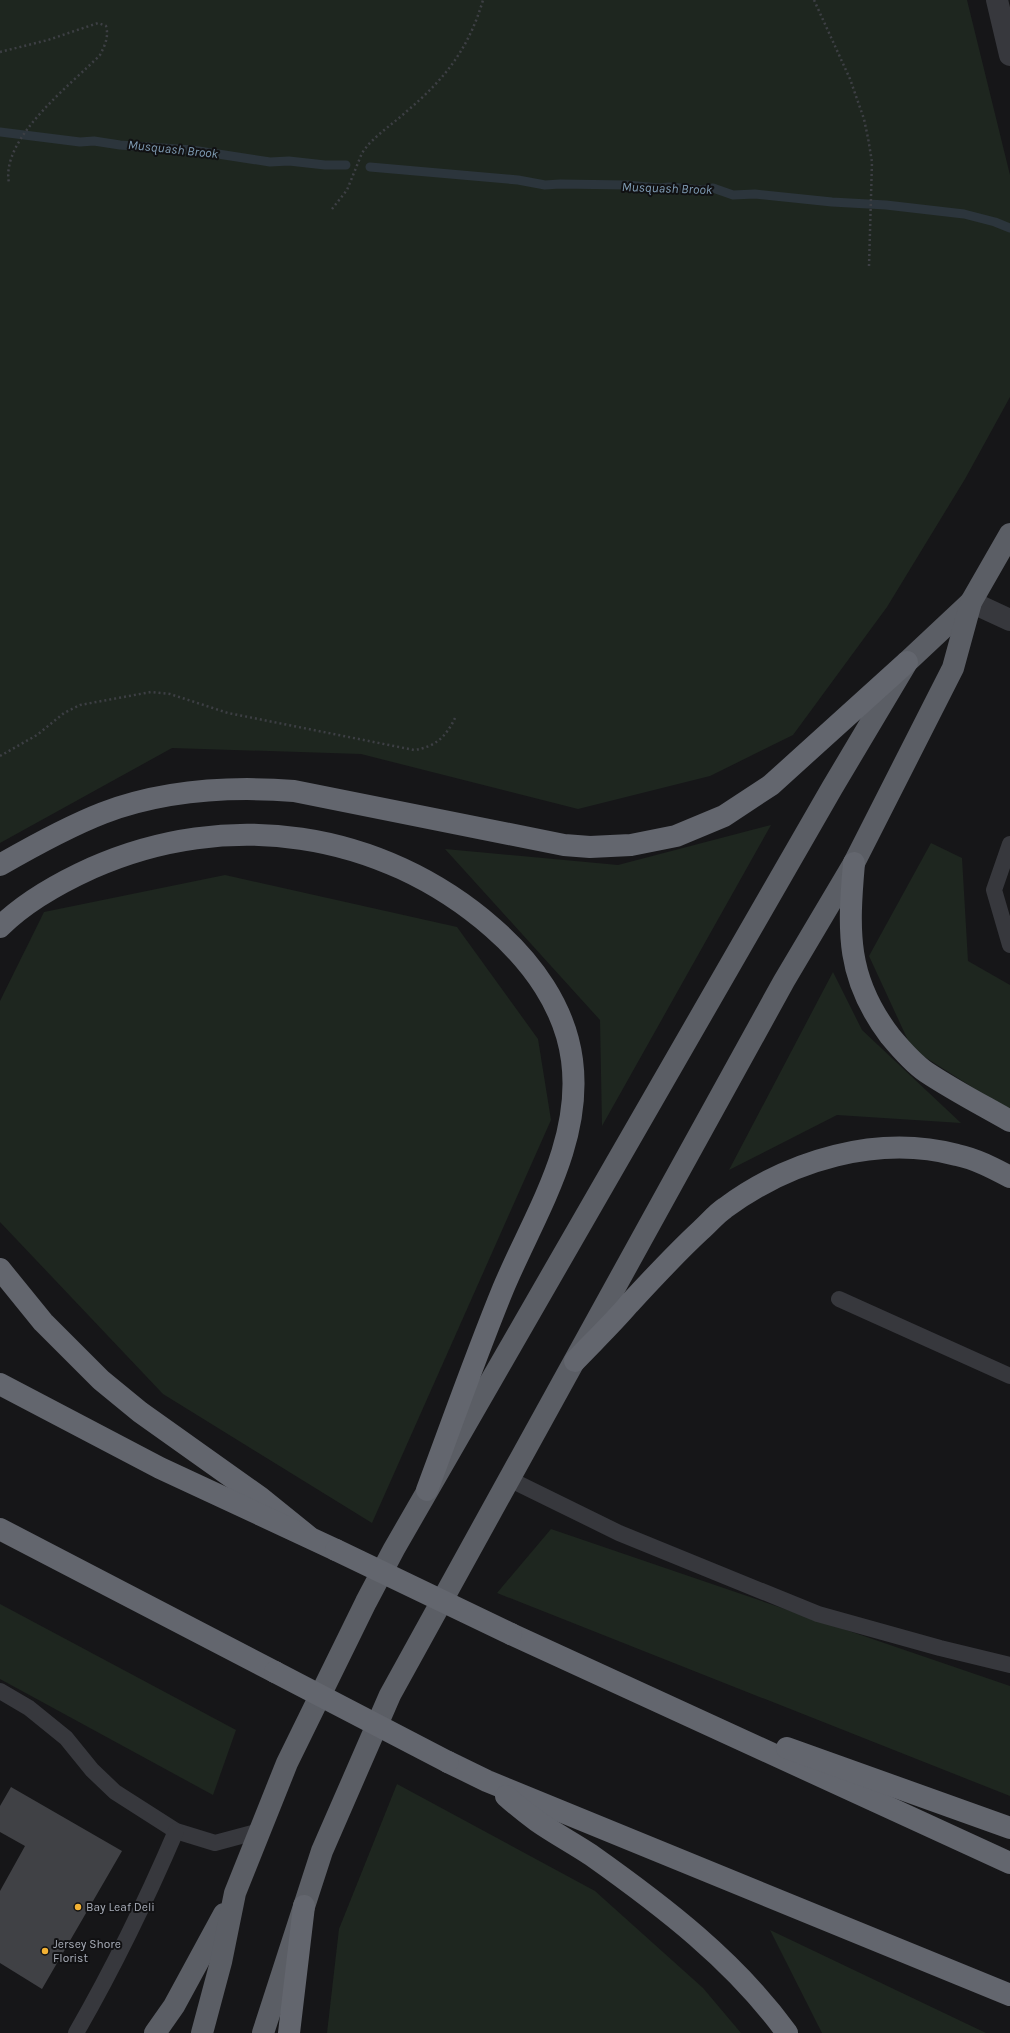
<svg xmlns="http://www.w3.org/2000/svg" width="1010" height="2033" font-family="Karla,sans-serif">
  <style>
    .green { fill: #1e261f }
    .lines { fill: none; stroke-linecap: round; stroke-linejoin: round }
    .stream { stroke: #2c353c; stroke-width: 9 }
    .building { fill: #404145 }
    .path { stroke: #3d3f44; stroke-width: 2.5; stroke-dasharray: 2 3; stroke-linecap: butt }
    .service { stroke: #37383d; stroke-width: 16 }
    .minor { stroke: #37383d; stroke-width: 22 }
    .tertiary { stroke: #37383d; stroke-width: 22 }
    .trunk { stroke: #5b5e65; stroke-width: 22 }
    .motorway { stroke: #63666e; stroke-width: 22 }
    .motorway-bridge { stroke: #63666e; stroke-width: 22 }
    .poi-dot { fill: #f2b134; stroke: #111113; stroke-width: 1.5 }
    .labels { text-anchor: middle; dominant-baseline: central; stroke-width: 4; stroke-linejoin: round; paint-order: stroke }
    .poi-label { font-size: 12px; fill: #a8adb8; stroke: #111113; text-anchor: start }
    .water-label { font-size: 13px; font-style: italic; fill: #7f9bb3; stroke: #111113 }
  </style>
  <rect width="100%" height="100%" fill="#161618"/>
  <g class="green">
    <path d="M0,0H967L1010,175V397L965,479L887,607L793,735L710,776L578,809L361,754L172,748L0,843Z"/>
    <path d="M771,825L602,1126L600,1020L445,849L618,865Z"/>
    <path d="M931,843L962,858L968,961L1010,985V1111L912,1049L869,956Z"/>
    <path d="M225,875L457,927L538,1039L551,1120L372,1523L163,1394L0,1222V1001L44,912Z"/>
    <path d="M833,972L862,1030L961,1123L837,1115L729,1170Z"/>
    <path d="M551,1529L1010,1686V1796L497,1593Z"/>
    <path d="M0,1604L236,1730L213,1795L0,1679Z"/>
    <path d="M397,1784L595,1891L703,1988L741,2033H327L339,1929Z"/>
    <path d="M770,1930L986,2033H822Z"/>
  </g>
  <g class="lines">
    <g class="stream">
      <path d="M0,132L80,142L94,141L120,145L192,150L270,162L289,161L325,165H346"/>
      <path d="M370,167L518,180L545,185L560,184L627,185L659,188L669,187L702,190L713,188L733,195L755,194L832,202L886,205L964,214L995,222L1010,228"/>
    </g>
  </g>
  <path class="building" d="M11,1787L122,1851L42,1989L0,1963V1891L25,1846L0,1832V1806Z"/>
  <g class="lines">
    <g class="path">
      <path d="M814,0L850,79L864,119L868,138L872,162L869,266"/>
      <path d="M0,52L48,40L98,23L106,26C109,37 105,45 100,55C72,84 0,138 9,183"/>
      <path d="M332,209L347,190L362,153L368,145C380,132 394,123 407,111C445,79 469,48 483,0"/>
      <path d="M0,756L37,735L64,713L80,705L151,692L170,694L228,713L414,750C435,747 446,737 455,718"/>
    </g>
    <g class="service">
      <path d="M1010,844L994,890L1010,945"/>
      <path d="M839,1299L1010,1376"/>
      <path d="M509,1479L619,1533L818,1614L940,1648L1010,1665"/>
      <path d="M0,1691L29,1708L66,1738L92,1770L115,1792L176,1831L215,1843L260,1831"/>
      <path d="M76,2033C114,1967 146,1901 176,1831"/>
    </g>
    <path class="minor" d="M971,602L1010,620"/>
    <path class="tertiary" d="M997,0L1010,55"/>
    <g class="trunk">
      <path d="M155,2033L174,2006L224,1914"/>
      <path d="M202,2033L221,1962L235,1893L287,1763L366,1602L394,1549L832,788L907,662L971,602"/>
      <path d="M263,2033L322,1851L390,1695L784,981L854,863L953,668L971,602L1010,534"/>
    </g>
    <g class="motorway">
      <path d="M854,863C848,932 846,978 890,1036C900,1048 913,1063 926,1072C953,1090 982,1105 1010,1121"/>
      <path d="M0,865C33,846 67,827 103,813C164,790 230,786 294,791L564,845L590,847L631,845L676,836L724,816L771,785L907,662"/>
      <path d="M0,927C26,901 59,883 92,868C227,808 381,830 493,928C532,962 565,1007 572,1060C583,1143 534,1215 503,1289C476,1355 452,1423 427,1490"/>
      <path d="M0,1269L43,1322L101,1380L140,1412L261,1498L308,1536"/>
      <path d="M575,1361C593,1342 612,1324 629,1304C652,1279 675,1254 701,1230C709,1223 716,1214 725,1208C790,1160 878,1134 957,1155C976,1159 993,1168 1010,1177"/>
      <path d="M0,1384L160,1468L336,1550"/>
      <path d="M0,1529L275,1672"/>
      <path d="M511,1634L1010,1863"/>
      <path d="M787,1748L1010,1828"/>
      <path d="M448,1762L487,1781L1010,1995"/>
      <path d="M506,1796C516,1805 526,1813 537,1821C554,1833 573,1843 591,1855C663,1906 735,1961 787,2033"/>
      <path d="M289,2033L304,1906"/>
    </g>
    <g class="motorway-bridge">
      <path d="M336,1550L511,1634"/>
      <path d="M275,1672L448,1762"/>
    </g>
  </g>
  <g class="poi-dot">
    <circle cx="78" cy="1907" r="4"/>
    <circle cx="45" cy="1951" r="4"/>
  </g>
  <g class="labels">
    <g class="poi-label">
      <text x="86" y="1907">Bay Leaf Deli</text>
      <text x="53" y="1944">Jersey Shore<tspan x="53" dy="14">Florist</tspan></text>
    </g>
    <g class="water-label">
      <text transform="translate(173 149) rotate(6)">Musquash Brook</text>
      <text transform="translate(667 188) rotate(2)">Musquash Brook</text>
    </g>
  </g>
</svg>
